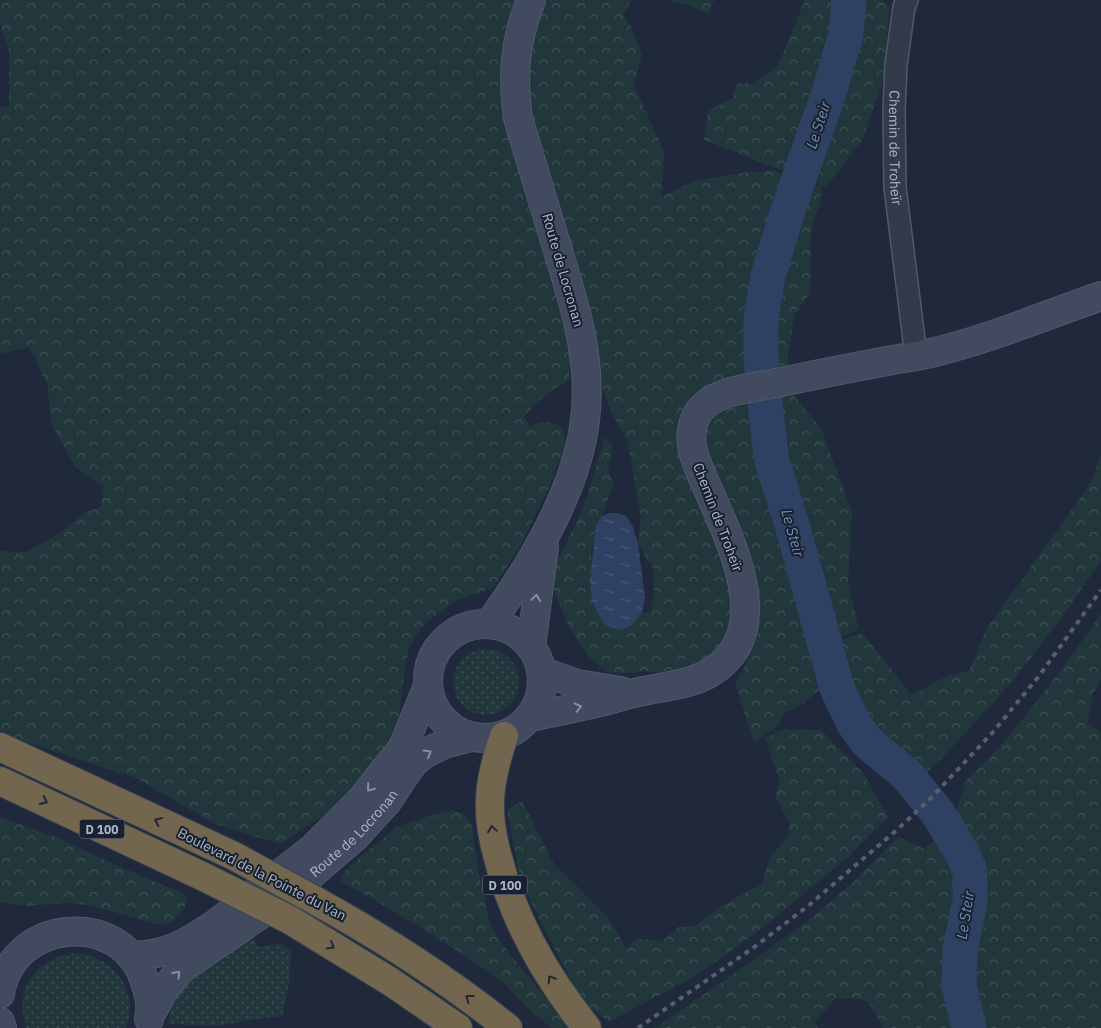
<svg xmlns="http://www.w3.org/2000/svg" width="1101" height="1028" font-family="'IBM Plex Sans',sans-serif">
  <style>
    .grass { fill: url(#grass-dots) }
    .forest { fill: url(#forest-crowns) }
    .water { fill: url(#water-ripples) }
    .lines { fill: none; stroke-linecap: round; stroke-linejoin: round }
    .river { stroke: #2f4162; stroke-width: 35 }
    .street-casing { stroke: #505969; stroke-width: 24 }
    .secondary-casing { stroke: #505969; stroke-width: 30 }
    .highway-casing { stroke: #3a4352; stroke-width: 30 }
    .street { stroke: #333b4b; stroke-width: 21 }
    .secondary { stroke: #414a5e; stroke-width: 28 }
    .highway { stroke: #72664f; stroke-width: 28 }
    .rail { stroke: #545f72; stroke-width: 4; stroke-dasharray: 5 5; stroke-linecap: butt }
    .highway-bridge-casing { stroke: #3a4352; stroke-width: 30; stroke-linecap: butt }
    .highway-bridge { stroke: #72664f; stroke-width: 28 }
    .oneway { stroke: #8790a2 }
    .oneway2 { stroke: #212832 }
    .labels { text-anchor: middle; dominant-baseline: central; stroke-width: 4; stroke-linejoin: round; paint-order: stroke }
    .shield { fill: #18212f; stroke: #808999; stroke-width: 1 }
    .shield-label { font-size: 12px; font-weight: bold; fill: #adb6c7 }
    .street-label { font-size: 14px; fill: #adb6c7; stroke: #18212f }
    .water-label { font-size: 15px; font-style: italic; fill: #738ab2; stroke: #18212f }
  </style>
  <defs>
    <pattern id="grass-dots" width="8" height="8" patternUnits="userSpaceOnUse" patternTransform="scale(1.25)"><rect width="8" height="8" fill="#21373c"/><path d="M2 2h.1M6 6h.1" fill="none" stroke="#3f5257" stroke-width="1.8" stroke-linecap="round"/></pattern>
    <pattern id="forest-crowns" width="20" height="18" patternUnits="userSpaceOnUse" patternTransform="scale(1.25)"><rect width="20" height="18" fill="#21373c"/><path d="M2 6a3 3 0 1 1 6 0M12 15a3 3 0 1 1 6 0" fill="none" stroke="#3f5257"/></pattern>
    <pattern id="water-ripples" width="26" height="14" patternUnits="userSpaceOnUse" patternTransform="scale(1.25)"><rect width="26" height="14" fill="#2f4162"/><path d="M2 4q2-2 4 0t4 0M15 11q2-2 4 0t4 0" fill="none" stroke="#4a5a77"/></pattern>
  </defs>
  <rect width="100%" height="100%" fill="#1f293b"/>
  <g class="grass">
    <circle cx="486" cy="682" r="33"/>
    <path d="M250,933L258,947L279,943L291,951L289,984L282,1016L254,1019L220,1026L168,1024L170,1007L184,982Z"/>
    <path d="M72,953C111,953 141,990 126,1028H26C14,988 33,962 72,953Z"/>
  </g>
  <g class="forest">
    <path d="M0,0H632L623,14L633,30L642,55L634,84L664,153L662,196L697,180L741,173L773,170L822,188L820,203L813,222L811,234L810,293L795,314L788,355L792,393L821,428L852,512L848,582L859,629L835,639L814,655L820,689L802,704L786,712L778,725L754,743L735,683L748,660L738,654L734,623L711,666L676,675L647,671L629,673L607,672L589,657L569,627L554,591L553,570L584,506L605,437L613,447L608,471L614,484L602,516L596,525L591,558L631,626L642,613L651,611L654,590L653,569L638,544L641,518L628,443L612,414L591,354L572,329L569,381C550,389 537,401 524,417L530,426L543,422H551L560,426L566,436L563,454L558,463L550,485L520,547L493,588L455,601L423,625L409,647L401,695L400,714L377,763L335,808L280,844L215,824L136,778L25,742L0,731V551L26,552L62,532L84,513L101,507L103,487L75,467L52,425L47,384L29,347L0,354V108L9,106V51L0,24Z"/>
    <path d="M666,0H714L708,14L686,4Z"/>
    <path d="M805,0H882L890,7L882,85L873,108L863,139L830,182L824,187L704,140L708,111L733,98L736,83L751,84L778,66Z"/>
    <path d="M1101,456V561L1063,616L1013,681L944,756L918,781L876,730L831,644L862,633L912,695L947,676L969,671L987,628L1089,486Z"/>
    <path d="M1101,614V680L1093,694L1088,723L1101,732V1028H883C868,998 868,997 835,999L815,1022L818,1028H654L718,985L801,926L847,888L898,837L925,849L952,824L966,781L1004,742L1062,669Z"/>
    <path d="M783,729L821,730L864,774L888,817L847,858L757,932L697,975L609,1022L587,1005L572,983L521,883L507,810L522,801L554,865L573,882L609,919L626,948L637,939L662,941L679,927L695,926L725,904L762,884L770,856L788,837L790,823L775,797L780,782L765,738Z"/>
    <path d="M453,810L462,813L472,826L478,868L490,924L502,944L570,1028H552L534,1014L502,981L448,945L385,906L340,881L345,871L360,857L397,827L445,811Z"/>
    <path d="M0,817L58,838L114,864L184,894L188,900L182,911L172,923L156,924L89,905L64,903L26,906L0,902Z"/>
  </g>
  <path class="water" d="M609,513H617L626,516L633,527L638,544L645,598L642,613L631,626L618,630L603,623L592,601L590,580L596,525L602,516Z"/>
  <g class="lines">
    <path class="river" d="M849,0L846,34L829,93L788,210L768,276L761,318V357L766,413L772,461L792,525L837,688L853,722L867,742L906,774L937,812L963,854L970,873V902L960,949L959,986L969,1028"/>
    <defs>
      <g id="street">
        <path id="s1" d="M907,0L904,7L896,65L894,109L895,187L916,356"/>
      </g>
      <g id="secondary">
        <circle cx="485" cy="681" r="57"/>
        <path d="M489,624C530,568 577,490 585,420C593,359 573,299 555,241C543,200 530,159 518,118C512,74 515,41 531,0"/>
        <path d="M531,647L544,547"/>
        <path d="M541,671L577,684L621,691"/>
        <path d="M530,717C555,712 580,707 605,701C616,698 628,694 639,692C661,687 688,685 708,674C776,635 734,549 711,496C704,479 695,464 692,446C690,433 693,417 702,408C720,389 753,388 777,383C813,375 850,368 887,361C903,358 920,356 935,352C992,338 1046,315 1101,296"/>
        <path d="M131,956C167,955 184,945 214,925L312,849L362,799L403,747L428,686"/>
        <path d="M0,994C12,918 122,908 145,982C149,993 152,1007 149,1019"/>
        <path id="s2" d="M150,1015L164,990L181,969L283,899L355,837L387,802L408,770L415,761L426,753L444,744L471,737"/>
        <path d="M0,1022L2,1028"/>
      </g>
      <g id="highway">
        <path d="M504,736C497,757 490,780 490,802C489,821 493,840 498,858C514,922 546,977 587,1028"/>
        <path d="M0,747L234,856"/>
        <path d="M0,781L204,877"/>
        <path d="M316,901C383,938 448,980 508,1028"/>
        <path d="M290,920L391,982L458,1028"/>
      </g>
    </defs>
    <use href="#street" class="street-casing"/>
    <use href="#secondary" class="secondary-casing"/>
    <use href="#highway" class="highway-casing"/>
    <use href="#street" class="street"/>
    <use href="#secondary" class="secondary"/>
    <use href="#highway" class="highway"/>
    <path class="rail" d="M638,1028L753,948L808,906L899,828L931,798L993,732L1039,676L1101,590"/>
    <defs>
      <g id="highway-bridge">
        <path d="M234,856L316,901"/>
        <path d="M204,877L290,920"/>
      </g>
    </defs>
    <use href="#highway-bridge" class="highway-bridge-casing"/>
    <use href="#highway-bridge" class="highway-bridge"/>
  </g>
  <defs><path id="oneway-chevron" d="M-2-3.5L2.5 0L-2 3.5" fill="none" stroke-width="1.6" stroke-linecap="round" stroke-linejoin="round" transform="scale(1.25)"/></defs>
  <g class="oneway">
    <use href="#oneway-chevron" transform="translate(536 598) rotate(-82)"/>
    <use href="#oneway-chevron" transform="translate(578 707) rotate(-13)"/>
    <use href="#oneway-chevron" transform="translate(428 753) rotate(-31)"/>
    <use href="#oneway-chevron" transform="translate(370 788) rotate(129)"/>
    <use href="#oneway-chevron" transform="translate(177 974) rotate(-48)"/>
  </g>
  <g class="oneway2">
    <use href="#oneway-chevron" transform="translate(44 801) rotate(25)"/>
    <use href="#oneway-chevron" transform="translate(158 821) rotate(-155)"/>
    <use href="#oneway-chevron" transform="translate(492 829) rotate(-99)"/>
    <use href="#oneway-chevron" transform="translate(331 946) rotate(31)"/>
    <use href="#oneway-chevron" transform="translate(551 979) rotate(-123)"/>
    <use href="#oneway-chevron" transform="translate(469 998) rotate(-143)"/>
  </g>
  <g class="labels">
    <g class="shield">
      <rect x="79.5" y="819.5" width="45" height="19" rx="4"/>
      <rect x="482.5" y="875.5" width="45" height="19" rx="4"/>
    </g>
    <g class="shield-label">
      <text x="102" y="829">D 100</text>
      <text x="505" y="885">D 100</text>
    </g>
    <g class="street-label">
      <text stroke="none"><textPath href="#s1" startOffset="149">Chemin de Troheïr</textPath></text>
      <text transform="translate(563 270) rotate(74)">Route de Locronan</text>
      <text transform="translate(718 517) rotate(69)">Chemin de Troheïr</text>
      <text stroke="none"><textPath href="#s2" startOffset="276">Route de Locronan</textPath></text>
      <text transform="translate(262 874) rotate(27)">Boulevard de la Pointe du Van</text>
    </g>
    <g class="water-label">
      <text transform="translate(818 125) rotate(-72)">Le Steir</text>
      <text transform="translate(793 533) rotate(74)">Le Steir</text>
      <text transform="translate(965 915) rotate(-81)">Le Steir</text>
    </g>
  </g>
</svg>
